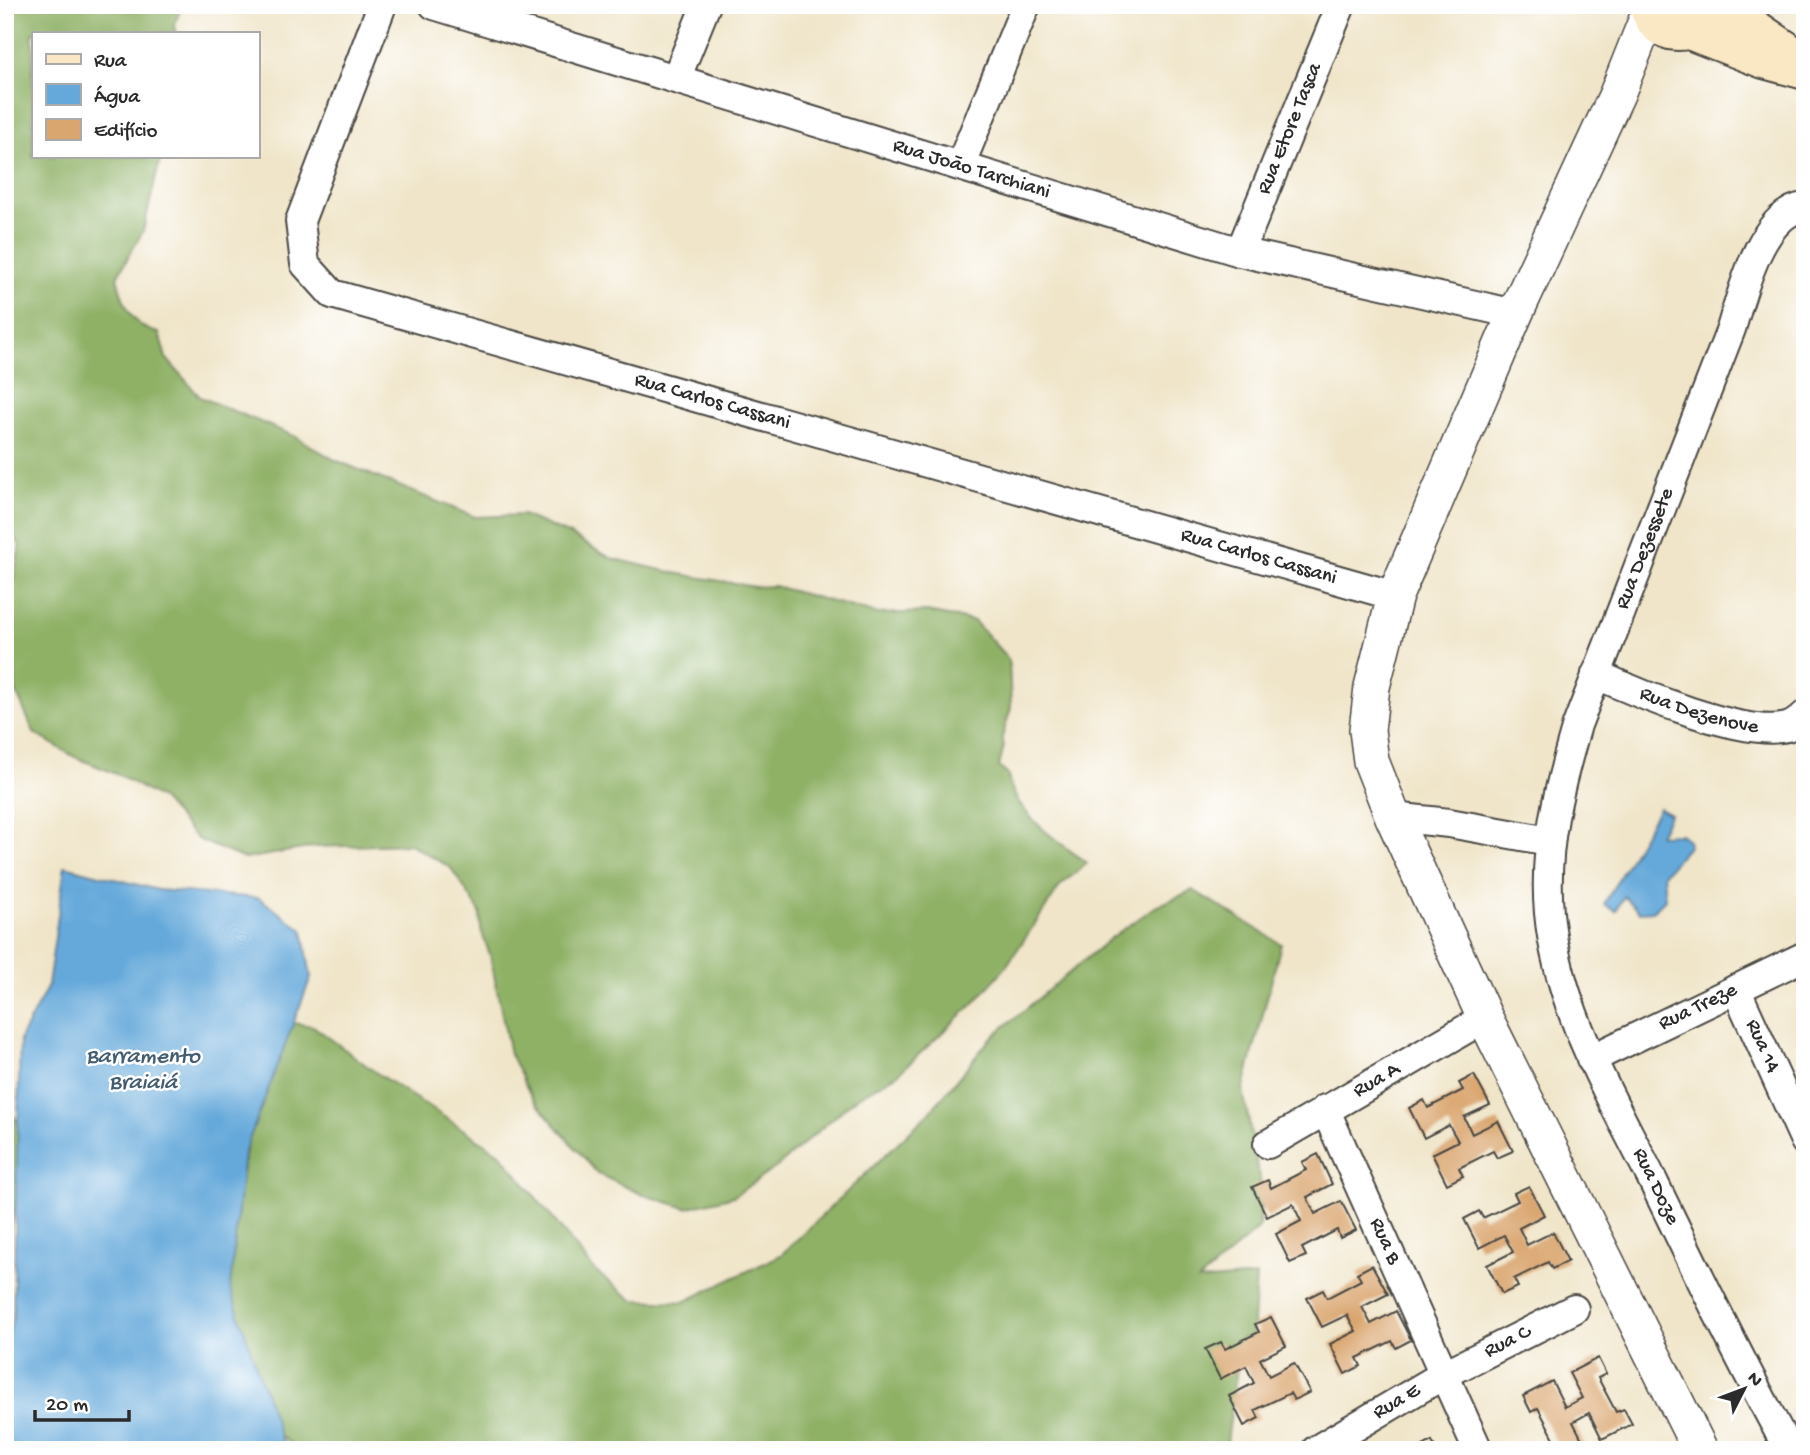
<svg xmlns="http://www.w3.org/2000/svg" width="1810" height="1455" font-family="'Gochi Hand',sans-serif">
  <style>
    .forest { fill: #8fb166; stroke: #5d6e48; stroke-width: 2 }
    .water { fill: #65a9da; stroke: #486a82; stroke-width: 2 }
    .building { fill: #daa66f }
    .lines { fill: none; stroke-linecap: round; stroke-linejoin: round }
    .minor-casing { stroke: #494743; stroke-width: 32 }
    .tertiary-casing { stroke: #494743; stroke-width: 38 }
    .secondary-casing { stroke: #494743; stroke-width: 42 }
    .minor { stroke: #fff; stroke-width: 28 }
    .tertiary { stroke: #fff; stroke-width: 35 }
    .secondary { stroke: #fae7c3; stroke-width: 38 }
    .labels { text-anchor: middle; dominant-baseline: central; stroke-width: 5; stroke-linejoin: round; paint-order: stroke }
    .street-label { font-size: 21px; fill: #2b2b2b; stroke: #fff }
    .water-label { font-size: 23px; font-style: italic; fill: #425d71; stroke: #fff }
  </style>
  <rect width="100%" height="100%" fill="#fff"/>
  <filter id="ink" filterUnits="userSpaceOnUse"><feTurbulence type="fractalNoise" baseFrequency=".0143" numOctaves="2"/><feDisplacementMap in="SourceGraphic" scale="14" xChannelSelector="R" yChannelSelector="G"/><feConvolveMatrix kernelMatrix="1 2 1 2 8 2 1 2 1" color-interpolation-filters="sRGB"/></filter>
  <filter id="wash" filterUnits="userSpaceOnUse"><feTurbulence type="fractalNoise" baseFrequency=".00686" numOctaves="4" result="noise"/><feDisplacementMap in="SourceGraphic" scale="28" xChannelSelector="R" yChannelSelector="G"/><feGaussianBlur stdDeviation="1.57" result="paint"/><feColorMatrix in="noise" values="0 0 0 0 0 0 0 0 0 0 0 0 0 0 0 0 0 1.4 0 .05"/><feComposite in="paint" operator="in"/></filter>
  <g filter="url(#wash)">
    <rect width="100%" height="100%" fill="#f0e5c9"/>
    <g class="forest">
      <path d="M5,5H182L174,26L176,33H33V156H161L143,231L117,277C123,302 131,328 159,333L166,358L200,397L294,436L335,460L475,517L523,515L570,535L611,558L674,573L755,587L774,586L878,614L927,612L974,621L1009,660L1011,708L1002,737L1004,746L999,767L1008,775C1014,814 1058,841 1087,863L1061,885L1005,968L973,1004L898,1074L856,1098L778,1166L734,1196L686,1208L641,1194L598,1174L532,1098L510,1054L490,955L481,930L480,912L451,868L410,844L314,847L244,859L197,839L162,800L121,776L75,757L34,733L15,689L11,592L20,545L5,523Z"/>
      <path d="M1193,890L1281,944L1243,1091L1262,1190L1259,1228L1198,1281L1256,1276L1252,1338H1241L1226,1450H300L252,1416L234,1397L228,1252L262,1063L286,1022L313,1026L378,1074L501,1154L595,1271L633,1300L684,1302L781,1255L930,1112L991,1038L1111,938L1155,907Z"/>
      <path d="M5,1103L27,1137L5,1261Z"/>
    </g>
    <g class="water">
      <path d="M1659,808L1670,814L1659,835L1680,834L1688,840L1689,846L1663,874L1665,899L1653,911L1639,912L1624,896L1616,911L1604,904Z"/>
      <path d="M65,866L158,890L259,898L303,930L311,977L244,1153L230,1288L281,1439L292,1450H5V1347L13,1318L20,1039L48,986Z"/>
    </g>
    <g id="blocks">
      <g class="building">
        <path d="M1474,1075L1490,1105L1464,1117L1472,1134L1498,1121L1513,1151L1497,1158L1493,1151L1459,1168L1463,1176L1447,1184L1432,1154L1458,1141L1449,1125L1424,1138L1409,1108L1424,1100L1428,1108L1463,1090L1459,1083Z"/>
        <path d="M1318,1154L1332,1184L1307,1197L1315,1214L1341,1201L1356,1230L1340,1238L1337,1230L1302,1248L1306,1256L1290,1263L1276,1234L1301,1221L1293,1204L1267,1217L1252,1187L1268,1180L1271,1188L1306,1170L1302,1162Z"/>
        <path d="M1529,1186L1544,1215L1519,1228L1527,1245L1553,1232L1568,1261L1552,1269L1548,1262L1514,1279L1518,1287L1502,1294L1487,1265L1513,1252L1504,1235L1479,1248L1464,1219L1479,1211L1483,1218L1518,1201L1514,1193Z"/>
        <path d="M1372,1265L1388,1294L1362,1307L1371,1324L1396,1311L1411,1340L1396,1348L1392,1341L1357,1358L1361,1366L1345,1374L1330,1344L1356,1331L1347,1315L1322,1327L1307,1298L1323,1290L1327,1298L1361,1280L1357,1273Z"/>
        <path d="M1271,1317L1286,1346L1260,1359L1269,1376L1294,1363L1310,1392L1294,1400L1290,1393L1255,1410L1259,1418L1244,1426L1229,1396L1254,1383L1246,1366L1220,1379L1205,1349L1221,1342L1225,1349L1259,1332L1255,1324Z"/>
        <path d="M1598,1358L1606,1374L1598,1378L1616,1412L1624,1409L1632,1424L1602,1439L1589,1413L1573,1422L1586,1447L1550,1450L1548,1446L1556,1442L1538,1408L1531,1412L1523,1396L1552,1381L1565,1407L1582,1398L1569,1373Z"/>
        <path d="M1432,1441L1436,1450H1416Z"/>
      </g>
    </g>
  </g>
  <g filter="url(#ink)">
    <use href="#blocks" fill-opacity="0" stroke="#494743" stroke-width="2"/>
    <g class="lines">
      <defs>
        <g id="minor">
          <path id="s1" d="M382,5L300,221L305,264L332,294L1395,596"/>
          <path id="s2" d="M434,5L1240,252L1515,314"/>
          <path d="M676,79L706,5"/>
          <path d="M960,166L1026,5"/>
          <path id="s3" d="M1240,252L1341,5"/>
          <path id="s4" d="M1596,674C1636,693 1744,738 1787,727C1794,725 1800,720 1805,715"/>
          <path d="M1393,817L1449,823L1549,841"/>
          <path id="s5" d="M1736,989L1805,1141"/>
          <path id="s6" d="M1591,1059L1805,956"/>
          <path id="s7" d="M1325,1109L1478,1450"/>
          <path id="s8" d="M1268,1144L1485,1018"/>
          <path id="s9" d="M1316,1450L1443,1375L1574,1309"/>
          <path id="s10" d="M1789,1450C1740,1361 1696,1270 1652,1179C1610,1095 1558,1009 1549,913C1543,847 1559,787 1577,725L1731,329C1742,293 1761,212 1805,207"/>
        </g>
        <path id="tertiary" d="M1650,11L1617,94L1515,314L1395,596L1372,687L1367,730L1371,761L1393,817L1485,1018L1700,1450"/>
        <g id="secondary">
          <path d="M1649,5C1655,39 1694,37 1710,14"/>
          <path d="M1719,5L1791,54"/>
          <path d="M1692,31L1764,59L1805,70"/>
        </g>
      </defs>
      <use href="#minor" class="minor-casing"/>
      <use href="#tertiary" class="tertiary-casing"/>
      <use href="#secondary" class="secondary-casing"/>
      <use href="#minor" class="minor"/>
      <use href="#tertiary" class="tertiary"/>
      <use href="#secondary" class="secondary"/>
    </g>
  </g>
  <g class="labels">
    <g class="street-label">
      <text stroke="none"><textPath href="#s3" startOffset="133">Rua Etore Tasca</textPath></text>
      <text stroke="none"><textPath href="#s2" startOffset="562">Rua João Tarchiani</textPath></text>
      <text stroke="none"><textPath href="#s1" startOffset="710">Rua Carlos Cassani</textPath></text>
      <text stroke="none"><textPath href="#s10" startOffset="971">Rua Dezessete</textPath></text>
      <text stroke="none"><textPath href="#s1" startOffset="1278">Rua Carlos Cassani</textPath></text>
      <text stroke="none"><textPath href="#s4" startOffset="110">Rua Dezenove</textPath></text>
      <text stroke="none"><textPath href="#s6" startOffset="119">Rua Treze</textPath></text>
      <text stroke="none"><textPath href="#s5" startOffset="63">Rua 14</textPath></text>
      <text stroke="none"><textPath href="#s8" startOffset="126">Rua A</textPath></text>
      <text transform="translate(1655 1187) rotate(64)">Rua Doze</text>
      <text stroke="none"><textPath href="#s7" startOffset="145">Rua B</textPath></text>
      <text stroke="none"><textPath href="#s9" startOffset="220">Rua C</textPath></text>
      <text stroke="none"><textPath href="#s9" startOffset="94">Rua E</textPath></text>
    </g>
    <g class="water-label">
      <text x="143" y="1057">Barramento<tspan x="143" dy="26">Braiaiá</tspan></text>
    </g>
  </g>
  <rect width="1810" height="1455" fill="none" stroke="#fff" stroke-width="28"/>
  <rect x="32" y="32" width="228" height="126" fill="#ffffff" stroke="#aaaaaa" stroke-width="2"/>
  <rect x="46" y="54" width="35" height="10" fill="#fae7c3" stroke="#aaaaaa" stroke-width="2"/>
  <text x="94" y="66" font-size="21" fill="#2b2b2b">Rua</text>
  <rect x="46" y="84" width="35" height="21" fill="#65a9da" stroke="#aaaaaa" stroke-width="2"/>
  <text x="94" y="102" font-size="21" fill="#2b2b2b">Água</text>
  <rect x="46" y="119" width="35" height="21" fill="#daa66f" stroke="#aaaaaa" stroke-width="2"/>
  <text x="94" y="136" font-size="21" fill="#2b2b2b">Edifício</text>
  <g transform="translate(1744 1389) rotate(48)" stroke="#ffffff" stroke-width="5" paint-order="stroke">
  <path d="M0-5L12 26L0 18L-12 26Z" fill="#2b2b2b"/>
  <text y="-10" font-size="19" font-weight="bold" text-anchor="middle" fill="#2b2b2b">N</text>
  </g>
  <path d="M35 1410v10h94v-10" fill="none" stroke="#2b2b2b" stroke-width="3.5"/>
  <text x="46" y="1410" font-size="21" fill="#2b2b2b" stroke="#ffffff" stroke-width="5" paint-order="stroke">20 m</text>
</svg>
